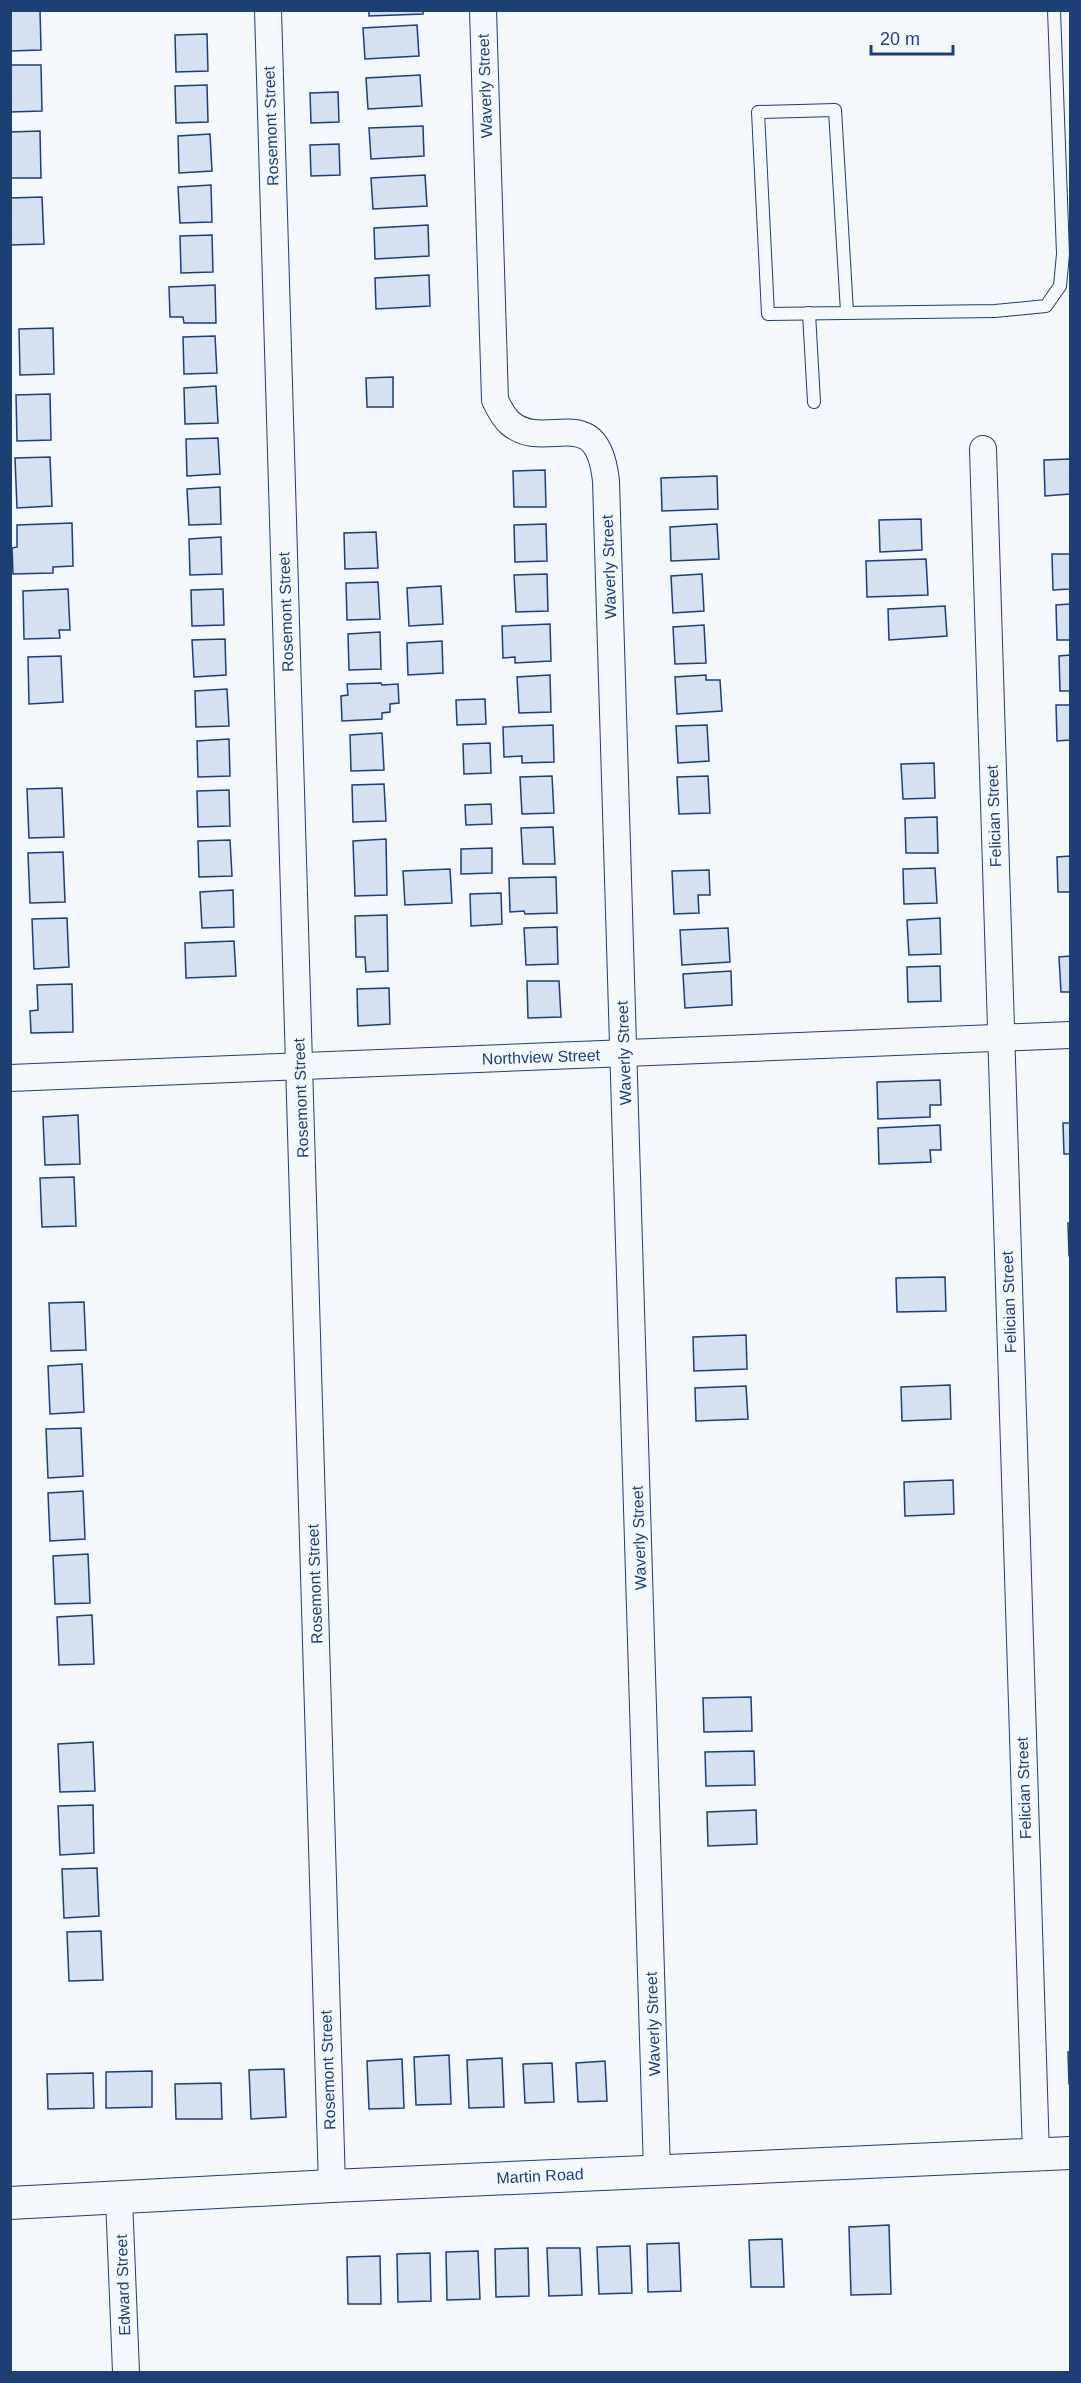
<svg xmlns="http://www.w3.org/2000/svg" width="1081" height="2383" font-family="Arial,sans-serif">
  <style>
    .building { fill: #d5e0f0; stroke: #1d3f73; stroke-width: 1.5 }
    .lines { fill: none; stroke-linecap: round; stroke-linejoin: round }
    .service-casing { stroke: #1d3f73; stroke-width: 14 }
    .minor-casing { stroke: #1d3f73; stroke-width: 28 }
    .tertiary-casing { stroke: #1d3f73; stroke-width: 34 }
    .service { stroke: #f4f7fb; stroke-width: 12 }
    .minor { stroke: #f4f7fb; stroke-width: 26 }
    .tertiary { stroke: #f4f7fb; stroke-width: 32 }
    .labels { text-anchor: middle; dominant-baseline: central; stroke-width: 4.5; stroke-linejoin: round; paint-order: stroke }
    .street-label { font-size: 16px; fill: #1d3f73; stroke: #f4f7fb }
  </style>
  <rect width="100%" height="100%" fill="#f4f7fb"/>
  <g class="building">
    <path d="M10,10H40L41,50L10,51Z"/>
    <path d="M369,10H423V14L369,16Z"/>
    <path d="M417,25L419,56L365,59L363,28Z"/>
    <path d="M207,34L208,71L176,72L175,35Z"/>
    <path d="M10,65H41L42,111L10,112Z"/>
    <path d="M420,75L422,106L368,109L366,78Z"/>
    <path d="M207,85L208,122L176,123L175,86Z"/>
    <path d="M338,92L339,122L311,123L310,93Z"/>
    <path d="M423,126L424,156L371,159L369,128Z"/>
    <path d="M40,131L41,178H10V132Z"/>
    <path d="M210,134L212,171L179,173L178,136Z"/>
    <path d="M339,144L340,175L311,176L310,145Z"/>
    <path d="M425,175L427,206L373,209L371,178Z"/>
    <path d="M211,185L212,222L180,223L178,187Z"/>
    <path d="M42,197L44,244L10,245V198Z"/>
    <path d="M428,225L429,256L375,259L374,228Z"/>
    <path d="M212,235L213,272L181,273L180,236Z"/>
    <path d="M429,275L430,306L376,309L375,278Z"/>
    <path d="M215,285L216,323H184L183,317H170L169,287Z"/>
    <path d="M53,328L54,374L20,375L19,329Z"/>
    <path d="M215,336L217,373L184,374L183,337Z"/>
    <path d="M393,377V407H367L366,378Z"/>
    <path d="M216,386L218,423L185,424L184,388Z"/>
    <path d="M50,394L51,440L17,441L16,395Z"/>
    <path d="M218,438L220,474L187,476L186,439Z"/>
    <path d="M50,457L52,506L17,508L15,458Z"/>
    <path d="M1070,459V494L1045,496L1044,460Z"/>
    <path d="M545,470L546,507H514L513,471Z"/>
    <path d="M717,476L718,509L662,511L661,478Z"/>
    <path d="M220,487L221,524L189,525L187,489Z"/>
    <path d="M921,519L922,550L880,552L879,520Z"/>
    <path d="M72,523L73,566L53,567V573L13,574L12,548L17,547V525Z"/>
    <path d="M546,524L547,561L515,562L514,525Z"/>
    <path d="M717,524L719,559L671,561L670,527Z"/>
    <path d="M376,532L378,568L345,569L344,533Z"/>
    <path d="M221,537L222,574L190,575L189,539Z"/>
    <path d="M1052,554H1070V589L1053,590Z"/>
    <path d="M926,559L928,595L867,597L866,561Z"/>
    <path d="M547,574L548,611L516,612L514,575Z"/>
    <path d="M702,574L704,611L673,613L671,576Z"/>
    <path d="M378,582L380,619L347,620L346,583Z"/>
    <path d="M441,586L443,624L409,626L407,588Z"/>
    <path d="M68,589L70,630H59L60,638L24,639L23,591Z"/>
    <path d="M223,589L224,625L192,626L191,590Z"/>
    <path d="M1070,604V640H1057L1056,605Z"/>
    <path d="M945,606L947,636L889,640L888,609Z"/>
    <path d="M550,624L551,661L515,663V657L503,658L502,626Z"/>
    <path d="M704,625L706,663L675,664L673,627Z"/>
    <path d="M380,632L381,669L349,670L348,634Z"/>
    <path d="M225,639L226,675L194,677L192,640Z"/>
    <path d="M442,641L443,673L408,675L407,643Z"/>
    <path d="M1070,655V691H1060L1059,656Z"/>
    <path d="M61,656L63,702L29,704L28,657Z"/>
    <path d="M550,675L551,712L519,713L517,677Z"/>
    <path d="M706,675V680H720L722,711L677,714L675,677Z"/>
    <path d="M381,683L382,685L398,684L399,703L390,704V712L382,713V719L342,721L341,696L348,695L347,684Z"/>
    <path d="M227,689L229,726L196,727L195,691Z"/>
    <path d="M485,699L486,724L457,725L456,700Z"/>
    <path d="M1056,705H1070V740L1057,741Z"/>
    <path d="M553,725L554,762L522,763V756L504,757L503,727Z"/>
    <path d="M707,725L709,761L678,763L676,726Z"/>
    <path d="M382,733L384,770L351,771L350,735Z"/>
    <path d="M229,739L230,776L198,777L197,741Z"/>
    <path d="M490,743L491,773L464,774L463,744Z"/>
    <path d="M934,763L935,798L903,799L901,764Z"/>
    <path d="M552,776L554,813L522,814L520,777Z"/>
    <path d="M708,776L710,813L679,814L677,777Z"/>
    <path d="M384,784L386,821L353,822L352,785Z"/>
    <path d="M62,788L64,837L29,838L27,789Z"/>
    <path d="M229,790L230,826L198,827L197,791Z"/>
    <path d="M491,804L492,824L466,825L465,805Z"/>
    <path d="M937,817L938,853H906L905,818Z"/>
    <path d="M553,827L555,864H523L521,828Z"/>
    <path d="M386,839L387,895L355,896L353,841Z"/>
    <path d="M230,840L232,876L199,877L198,841Z"/>
    <path d="M492,848V873L461,874V849Z"/>
    <path d="M63,852L65,902L30,903L28,853Z"/>
    <path d="M1070,856V892H1058L1057,857Z"/>
    <path d="M935,868L937,903L904,904L903,869Z"/>
    <path d="M450,869L452,903L405,905L403,871Z"/>
    <path d="M709,870L710,895H698L699,913L674,914L672,871Z"/>
    <path d="M556,877L557,913L525,914L524,911L510,912L509,878Z"/>
    <path d="M233,890L234,927L202,928L200,892Z"/>
    <path d="M501,893L502,924L471,926L470,894Z"/>
    <path d="M387,915L388,971L366,972L365,957H356L355,916Z"/>
    <path d="M67,918L69,967L34,969L32,919Z"/>
    <path d="M940,918L941,954L909,955L907,920Z"/>
    <path d="M557,927L558,964L526,965L524,928Z"/>
    <path d="M728,928L730,962L682,965L680,930Z"/>
    <path d="M234,941L236,976L186,978L185,943Z"/>
    <path d="M1070,956V992H1061L1059,957Z"/>
    <path d="M940,966L941,1001L908,1002L907,967Z"/>
    <path d="M731,971L732,1005L685,1008L683,974Z"/>
    <path d="M527,981H559L561,1017L528,1018Z"/>
    <path d="M72,984L73,1032L31,1033L30,1011L38,1010L37,985Z"/>
    <path d="M389,988L390,1024L358,1026L357,989Z"/>
    <path d="M940,1080L941,1105H930V1117L878,1119L877,1082Z"/>
    <path d="M78,1115L80,1164L45,1165L43,1117Z"/>
    <path d="M1063,1123H1070V1154H1064Z"/>
    <path d="M940,1125L941,1150H930L931,1162L879,1164L878,1128Z"/>
    <path d="M74,1177L76,1226L42,1227L40,1178Z"/>
    <path d="M1068,1223H1070V1254L1069,1255Z"/>
    <path d="M945,1277L946,1311L897,1312L896,1278Z"/>
    <path d="M84,1302L86,1350L51,1351L49,1303Z"/>
    <path d="M746,1335L747,1369L694,1371L693,1337Z"/>
    <path d="M82,1364L84,1412L50,1414L48,1366Z"/>
    <path d="M950,1385L951,1419L902,1421L901,1387Z"/>
    <path d="M746,1386L748,1419L696,1421L695,1388Z"/>
    <path d="M81,1428L83,1476L48,1478L46,1429Z"/>
    <path d="M953,1480L954,1514L905,1516L904,1482Z"/>
    <path d="M83,1491L85,1539L50,1541L48,1493Z"/>
    <path d="M88,1554L90,1603L55,1604L53,1556Z"/>
    <path d="M92,1615L94,1664L59,1665L57,1617Z"/>
    <path d="M751,1697L752,1731L704,1732L703,1698Z"/>
    <path d="M93,1742L95,1791L60,1792L58,1744Z"/>
    <path d="M754,1751L755,1785L706,1786L705,1752Z"/>
    <path d="M93,1805L94,1853L60,1855L58,1806Z"/>
    <path d="M756,1810L757,1844L708,1846L707,1812Z"/>
    <path d="M97,1868L99,1916L64,1918L62,1869Z"/>
    <path d="M101,1931L103,1980L69,1981L67,1932Z"/>
    <path d="M1068,2052H1070V2084H1069Z"/>
    <path d="M449,2055L451,2104L416,2105L414,2057Z"/>
    <path d="M502,2058L504,2107L469,2108L467,2060Z"/>
    <path d="M402,2059L404,2108L369,2109L367,2061Z"/>
    <path d="M605,2061L607,2101L578,2102L576,2063Z"/>
    <path d="M552,2063L554,2102L525,2103L523,2064Z"/>
    <path d="M284,2069L286,2117L251,2119L249,2070Z"/>
    <path d="M152,2071V2107L106,2108V2072Z"/>
    <path d="M93,2073L94,2108L48,2109L47,2074Z"/>
    <path d="M221,2083L222,2119H176L175,2084Z"/>
    <path d="M889,2225L891,2294L851,2295L849,2227Z"/>
    <path d="M782,2239L784,2287H751L749,2240Z"/>
    <path d="M679,2243L681,2291L648,2292L647,2244Z"/>
    <path d="M630,2246L632,2293L599,2294L597,2247Z"/>
    <path d="M528,2248L529,2296L496,2297L495,2249Z"/>
    <path d="M547,2248H580L582,2295L549,2296Z"/>
    <path d="M478,2251L480,2299L447,2300L446,2252Z"/>
    <path d="M430,2253L431,2301L398,2302L397,2254Z"/>
    <path d="M380,2256L381,2304H348L347,2257Z"/>
  </g>
  <g class="lines">
    <defs>
      <g id="service">
        <path d="M847,312L835,110L758,112L768,314L995,311L1046,306L1060,286L1063,254L1054,10"/>
        <path d="M809,313L814,402"/>
      </g>
      <g id="minor">
        <path d="M268,10L332,2186"/>
        <path d="M483,10L495,400C499,408 503,417 510,423C546,454 597,398 606,481L657,2171"/>
        <path d="M983,449L1036,2155"/>
        <path d="M10,1078L1070,1035"/>
        <path d="M119,2198L126,2372"/>
      </g>
      <path id="tertiary" d="M10,2203L332,2186L1070,2153"/>
    </defs>
    <use href="#service" class="service-casing"/>
    <use href="#minor" class="minor-casing"/>
    <use href="#tertiary" class="tertiary-casing"/>
    <use href="#service" class="service"/>
    <use href="#minor" class="minor"/>
    <use href="#tertiary" class="tertiary"/>
  </g>
  <g class="labels">
    <g class="street-label">
      <text transform="translate(485 86) rotate(-92)">Waverly Street</text>
      <text transform="translate(271 126) rotate(-92)">Rosemont Street</text>
      <text transform="translate(609 567) rotate(-92)">Waverly Street</text>
      <text transform="translate(286 612) rotate(-92)">Rosemont Street</text>
      <text transform="translate(994 816) rotate(-92)">Felician Street</text>
      <text transform="translate(624 1053) rotate(-92)">Waverly Street</text>
      <text transform="translate(541 1057) rotate(-2)">Northview Street</text>
      <text transform="translate(301 1098) rotate(-92)">Rosemont Street</text>
      <text transform="translate(1009 1302) rotate(-92)">Felician Street</text>
      <text transform="translate(639 1538) rotate(-92)">Waverly Street</text>
      <text transform="translate(315 1584) rotate(-92)">Rosemont Street</text>
      <text transform="translate(1024 1788) rotate(-92)">Felician Street</text>
      <text transform="translate(653 2024) rotate(-92)">Waverly Street</text>
      <text transform="translate(328 2070) rotate(-92)">Rosemont Street</text>
      <text transform="translate(540 2176) rotate(-3)">Martin Road</text>
      <text transform="translate(123 2285) rotate(-92)">Edward Street</text>
    </g>
  </g>
  <rect width="1081" height="2383" fill="none" stroke="#1d3f73" stroke-width="24"/>
  <path d="M871 45v9h82v-9" fill="none" stroke="#1d3f73" stroke-width="3"/>
  <text x="880" y="45" font-size="18" fill="#1d3f73" stroke="#f4f7fb" stroke-width="4.5" paint-order="stroke">20 m</text>
</svg>
